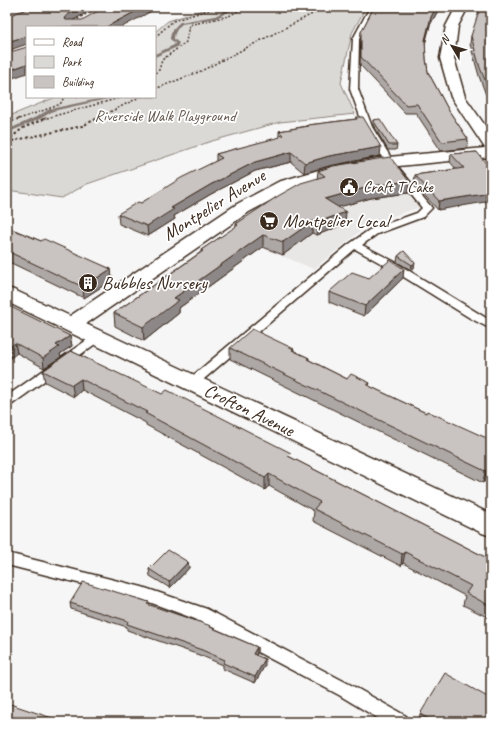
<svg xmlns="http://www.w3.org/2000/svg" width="498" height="729" font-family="Caveat,sans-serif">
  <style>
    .built { fill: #e9e7e6 }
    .green { fill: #dbd9d6; stroke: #8b827a }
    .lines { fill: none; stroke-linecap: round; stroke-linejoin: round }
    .stream { fill: #847972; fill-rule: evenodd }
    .lane-casing { stroke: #3b2a1e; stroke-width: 3 }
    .street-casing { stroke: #3b2a1e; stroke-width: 3 }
    .path-far1 { stroke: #3b2a1e; stroke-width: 1.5; stroke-dasharray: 2 2; stroke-linecap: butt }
    .path { stroke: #3b2a1e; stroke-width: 2; stroke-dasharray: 2.5 2.5; stroke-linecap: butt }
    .lane { fill: #fff; fill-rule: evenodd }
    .street { fill: #fff; fill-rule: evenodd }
    .wall { fill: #ada8a6; stroke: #3b2a1e }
    .shaded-wall { fill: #8d8887; stroke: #3b2a1e }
    .building { fill: #c9c3c1; stroke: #3b2a1e }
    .labels { text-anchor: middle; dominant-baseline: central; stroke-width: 3.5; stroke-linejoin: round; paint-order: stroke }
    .far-park-label { font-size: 16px; fill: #63564c; stroke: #fff }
    .far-poi-label { font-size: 16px; fill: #3b2a1e; stroke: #fff; text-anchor: start }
    .street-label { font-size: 19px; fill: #3b2a1e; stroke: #fff }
    .poi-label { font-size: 19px; fill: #3b2a1e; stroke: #fff; text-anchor: start }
  </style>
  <rect width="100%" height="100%" fill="#f7f6f6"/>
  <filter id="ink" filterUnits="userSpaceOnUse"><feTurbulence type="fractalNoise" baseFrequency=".025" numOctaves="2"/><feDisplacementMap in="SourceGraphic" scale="8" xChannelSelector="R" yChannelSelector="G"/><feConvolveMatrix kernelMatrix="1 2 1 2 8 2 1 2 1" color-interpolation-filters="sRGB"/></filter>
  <g filter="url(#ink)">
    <path class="built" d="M397,174L424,206L369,224L314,269L227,234Z"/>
    <path class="green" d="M212,7H366L352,33L341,83L355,114L280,122L212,141L87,184L62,198L7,190V117L56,97H155V32L168,21Z"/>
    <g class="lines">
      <g class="stream">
        <path d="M232,7H237L217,18L182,24C178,27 174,33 174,39L179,43L177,47L155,57V54L174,45L175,43L170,39C170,33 175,26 180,22L215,16Z"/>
        <path d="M107,97H116L53,111L40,119L7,133V130L36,117L50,109Z"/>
      </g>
      <defs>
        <g id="lane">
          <path d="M370,7H376L359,39L358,89L372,127L393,161L432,208L423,217L377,234L362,245L393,261L491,321V329L470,318L386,266L355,249L197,385H189L187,382L189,379L348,245L369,230L417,213L422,208L385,162L364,127L350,89L353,39Z"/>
          <path d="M98,333L102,335L104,337L102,339L11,405L7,406V396L94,335Z"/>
          <path d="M7,553L142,587L207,609L351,685L406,716L409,722H384L339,695L195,619L141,599L7,565Z"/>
        </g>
        <path id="street" d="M456,7H468L458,26L454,58L465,97L491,134V157L378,168L332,176L290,190L249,212L86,324L491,514V536L482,533L7,302V288L14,290L70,316L237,204L278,182L329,167L378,158L485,148L451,97L440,58L446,26Z"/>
      </defs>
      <use href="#lane" class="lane-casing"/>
      <use href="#street" class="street-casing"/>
      <g class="path-far1">
        <path d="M74,21L99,7"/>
        <path d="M155,37L173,21L218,7"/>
        <path d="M7,51L14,48"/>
        <path d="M155,73L159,70L162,60L186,42L189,25L229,16L245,7"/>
        <path d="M155,89L201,71L326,7"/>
        <path d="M19,119L56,106L61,103L64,97"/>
        <path d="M43,119L123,97"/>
        <path d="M96,119L140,97"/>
      </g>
      <g class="path">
        <path d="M7,123L21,118"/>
        <path d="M7,141L23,128L46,118"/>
        <path d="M7,142L82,126L98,118"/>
      </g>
      <use href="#lane" class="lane"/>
      <use href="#street" class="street"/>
    </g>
    <g class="wall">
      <path d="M374,7H440L430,25L425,44L426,59L428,72L449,111L468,139L467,148L441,151L416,113H405L360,65L361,32Z"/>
      <path d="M491,7V102L486,95L479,76L470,44L471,36Z"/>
      <path d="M356,117L380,156L329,166L304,173L291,162L255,171L211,194L174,216L175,219L148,236L119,224L118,214L141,203L216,161V154L279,138V131L307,126L308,125L356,119Z"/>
      <path d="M373,120L397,145L396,150H388L373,125Z"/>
      <path d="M477,152L438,210L414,184L415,175L456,169L450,162L451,154Z"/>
      <path d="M318,171L409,181L408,193L371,198L338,207L345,224L317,235L312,233L283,255L263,247L179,308V313L144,341L115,326L114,313L201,252V250L236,227V224L317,179Z"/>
      <path d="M7,227L41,241L111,269L112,280L84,298L7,261Z"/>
      <path d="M404,251L414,268L411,270L397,262L398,256Z"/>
      <path d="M369,278H403L364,316L329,302V292Z"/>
      <path d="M7,308L70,336L72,346L60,354L61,357L44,368L17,353Z"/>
      <path d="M230,348L294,349V351L309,358V360L347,379L370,383L369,386L426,413L491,440V484L484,481L483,483L230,359Z"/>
      <path d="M71,351L290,457L491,560V610L487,617L463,605L465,596L403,563L401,566L313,521L314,511L269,486L265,490L146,425V423L82,390L74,397L45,382L43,371Z"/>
      <path d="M188,562L189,568L170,588L150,576L149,569Z"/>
      <path d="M149,602V605L211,627L257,647V653L256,655L265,665L255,683L223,669V665L202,656L127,630V627L71,609L70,603Z"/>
      <path d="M420,714L491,722H422L419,720Z"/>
    </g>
    <g class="shaded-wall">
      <path d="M82,7H97L68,23L65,19L67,15Z"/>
      <path d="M144,7H159L122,27H106Z"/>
      <path d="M436,7H440L430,25L424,48L425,40L431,17Z"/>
      <path d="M27,36V44L7,51V42Z"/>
      <path d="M27,64V73L7,80V71Z"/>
      <path d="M381,147L380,156L329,166L304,173L305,163L329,156Z"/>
      <path d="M291,152V162L255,171L211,194L174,216L175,219L148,236L147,226L171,208L210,185L255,162Z"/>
      <path d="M409,181L408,193L371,198L325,211V199L372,186Z"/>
      <path d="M491,193V201L438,210L439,201Z"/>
      <path d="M346,212L345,224L317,235L318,222Z"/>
      <path d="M313,221L312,233L283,255V242Z"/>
      <path d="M263,235V247L179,308V313L144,341L143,327L174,298Z"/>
      <path d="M415,263L414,268L411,270L412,265Z"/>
      <path d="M111,269L112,280L84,298L83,287Z"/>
      <path d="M404,269L403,278L364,316L365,306Z"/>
      <path d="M70,336L72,346L60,354L61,357L44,368L43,358L56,345Z"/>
      <path d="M15,343L17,353L7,361V349Z"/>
      <path d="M81,379L82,390L74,397L72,385Z"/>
      <path d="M487,469L484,481L483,483L485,471Z"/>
      <path d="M269,474V486L265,490V478Z"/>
      <path d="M405,552L403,563L401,566L402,554Z"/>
      <path d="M188,562L189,568L170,588L169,582Z"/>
      <path d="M491,603V610L487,617L490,606Z"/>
      <path d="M257,647V653L253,660V654Z"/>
      <path d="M265,659V665L255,683V677Z"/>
    </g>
    <g class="building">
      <path d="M33,7H82L67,15L65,19L66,20H82L105,7H144L106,27H27V64L7,71V53L27,47V36L7,42V12L13,14Z"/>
      <path d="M374,7H436L431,17L425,40L426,59L428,72L449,111L468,139L442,142L417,104L406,105L361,57V32Z"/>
      <path d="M481,7H491V91L488,87L480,68L471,36L478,14Z"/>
      <path d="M356,117H363L381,147L329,156L305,163L291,152L255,162L210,185L171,208L174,209L147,226L118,214L138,202L141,203L181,178L222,158L216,154L280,137L279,136L283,135L279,131L309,126L308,125L357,119Z"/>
      <path d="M380,119L397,145H389L373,120Z"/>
      <path d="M477,152L484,161L491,167V193L439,201L415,175L464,168L451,154Z"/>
      <path d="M390,157L409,181L372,186L325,199L346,212L318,222L313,221L283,242L263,235L174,298L179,300L143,327L114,313L203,251L201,250L238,225L236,224L278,196L301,183L325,176L318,171L333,166Z"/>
      <path d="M7,227L41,241L44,239L111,269L83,287L7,251Z"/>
      <path d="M404,251L415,263L412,265L398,256Z"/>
      <path d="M390,260L404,269L365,306L329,292L352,272L369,278Z"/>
      <path d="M9,306L70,336L56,345L59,347L43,358L15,343L7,349V308Z"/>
      <path d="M252,329L294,349L292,350L309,358L307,359L347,379L351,374L370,383L367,385L426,413L427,411L491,440V471L487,469L485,471L230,348Z"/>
      <path d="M71,351L162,394L167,390L291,453L288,456L491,560V603L490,606L466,593L471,586L405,552L402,554L314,509L320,502L269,474L265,478L145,413L147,412L81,379L72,385L43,371Z"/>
      <path d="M168,550L188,562L169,582L149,569Z"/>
      <path d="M83,582L149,602L147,604L211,626L210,627L257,647L253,654L265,659L255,677L223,663L225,660L202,650L127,624L128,621L70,603Z"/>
      <path d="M445,673L491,699V722H434L420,714Z"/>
      <path d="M7,703L64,722H7Z"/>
    </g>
  </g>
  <defs>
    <symbol id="civic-disc" viewBox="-11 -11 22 22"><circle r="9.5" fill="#3b2a1e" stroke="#fff"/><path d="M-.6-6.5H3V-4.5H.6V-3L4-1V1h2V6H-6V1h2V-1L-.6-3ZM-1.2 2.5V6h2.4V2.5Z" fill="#fff"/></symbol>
    <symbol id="supermarket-disc" viewBox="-11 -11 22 22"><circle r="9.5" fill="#3b2a1e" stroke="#fff"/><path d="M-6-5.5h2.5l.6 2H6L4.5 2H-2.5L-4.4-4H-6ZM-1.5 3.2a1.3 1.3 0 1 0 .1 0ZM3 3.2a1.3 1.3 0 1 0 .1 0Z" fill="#fff"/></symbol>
    <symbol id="building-disc" viewBox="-11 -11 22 22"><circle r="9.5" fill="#3b2a1e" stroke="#fff"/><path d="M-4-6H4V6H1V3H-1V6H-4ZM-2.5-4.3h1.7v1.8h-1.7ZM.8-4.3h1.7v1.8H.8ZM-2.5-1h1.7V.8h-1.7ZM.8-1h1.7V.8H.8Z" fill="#fff"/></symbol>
  </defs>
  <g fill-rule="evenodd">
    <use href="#civic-disc" x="338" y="176" width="22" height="22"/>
    <use href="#supermarket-disc" x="258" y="210" width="22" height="22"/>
    <use href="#building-disc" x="77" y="272" width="22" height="22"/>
  </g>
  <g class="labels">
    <g class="far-park-label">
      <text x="165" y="116">Riverside Walk Playground</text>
    </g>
    <g class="far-poi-label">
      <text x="363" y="187">Craft T Cake</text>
    </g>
    <g class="street-label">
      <text transform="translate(214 205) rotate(-32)">Montpelier Avenue</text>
      <text transform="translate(249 410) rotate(26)">Crofton Avenue</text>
    </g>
    <g class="poi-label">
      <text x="283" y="221">Montpelier Local</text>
      <text x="102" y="283">Bubbles Nursery</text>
    </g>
  </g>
  <rect width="498" height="729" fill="none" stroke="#fff" stroke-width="24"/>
  <rect x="12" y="12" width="474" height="705" fill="none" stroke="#3b2a1e" stroke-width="1.5" filter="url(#ink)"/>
  <rect x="26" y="26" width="130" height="72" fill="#ffffff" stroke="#b1aaa5"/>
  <rect x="34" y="39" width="20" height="6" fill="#ffffff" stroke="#b1aaa5"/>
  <text x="62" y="46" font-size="12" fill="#3b2a1e">Road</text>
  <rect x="34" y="56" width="20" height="12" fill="#dbd9d6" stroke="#b1aaa5"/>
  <text x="62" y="66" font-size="12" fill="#3b2a1e">Park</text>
  <rect x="34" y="76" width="20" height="12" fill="#c9c3c1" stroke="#b1aaa5"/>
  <text x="62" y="86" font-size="12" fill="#3b2a1e">Building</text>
  <g transform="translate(452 46) rotate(308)" stroke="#ffffff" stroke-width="3" paint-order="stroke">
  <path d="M0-3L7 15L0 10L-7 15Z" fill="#3b2a1e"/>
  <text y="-6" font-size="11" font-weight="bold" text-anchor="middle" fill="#3b2a1e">N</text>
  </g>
</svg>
